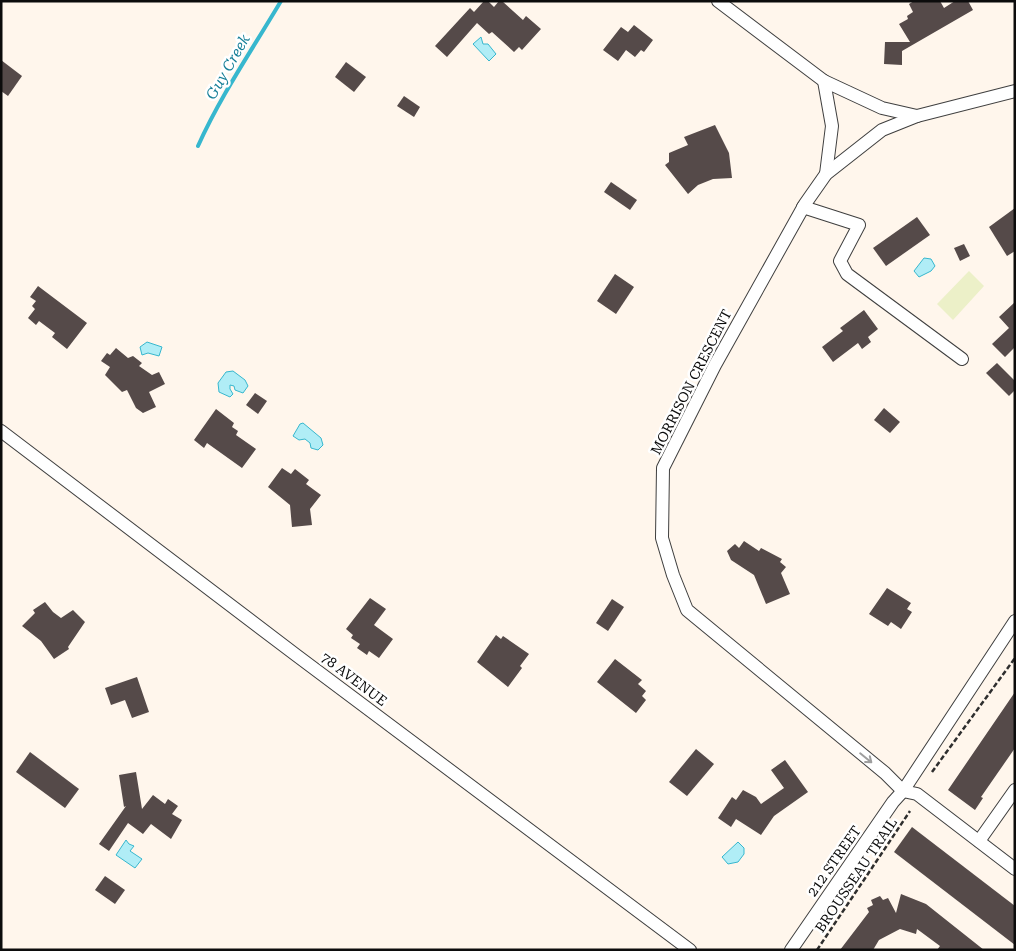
<svg xmlns="http://www.w3.org/2000/svg" width="1016" height="951" font-family="'Roboto Serif',serif">
  <style>
    .pitch { fill: #ecf0c8 }
    .water { fill: #b0edf6; stroke: #37b7ce }
    .lines { fill: none; stroke-linecap: round; stroke-linejoin: round }
    .stream { stroke: #37b7ce; stroke-width: 4 }
    .building { fill: #554a49 }
    .minor-casing { stroke: #3f3f3f; stroke-width: 14 }
    .path { stroke: #2e2e2e; stroke-width: 2.5; stroke-dasharray: 5 2.5; stroke-linecap: butt }
    .minor { stroke: #fff; stroke-width: 12 }
    .oneway { stroke: #9e9e9e }
    .labels { text-anchor: middle; dominant-baseline: central; stroke-width: 5; stroke-linejoin: round; paint-order: stroke }
    .street-label { font-size: 14px; fill: #0c0c0c; stroke: #fff }
    .water-label { font-size: 15px; font-style: italic; fill: #157e97; stroke: #fff }
  </style>
  <rect width="100%" height="100%" fill="#fff6ec"/>
  <path class="pitch" d="M969,271L984,286L953,320L937,304Z"/>
  <g class="water">
    <path d="M481,37L483,44H488L496,54L489,61L473,44Z"/>
    <path d="M924,258L931,259L935,266L931,271L919,277L914,271Z"/>
    <path d="M147,342L162,347L159,356L148,353L142,355L140,347Z"/>
    <path d="M233,371L245,380L248,386L243,393L235,390L234,386L230,385V389L233,394L230,397L219,392L218,383L226,372Z"/>
    <path d="M303,423L321,438L323,445L318,450L311,448L310,443L305,439L299,440L293,436L300,424Z"/>
    <path d="M126,840L129,844L134,846L130,851L142,859L135,868L116,855Z"/>
    <path d="M738,842L744,848V854L738,862L728,864L722,857Z"/>
  </g>
  <g class="lines">
    <path class="stream" d="M198,146C221,95 252,50 281,1"/>
  </g>
  <g class="building">
    <path d="M484,1H488L494,7L499,1H502L523,20L526,16L541,29L522,50L519,47L514,52L492,32L489,34L477,23L447,57L435,46L470,8L474,12Z"/>
    <path d="M914,1H940L944,8L955,1H968L973,10L902,51V65L884,64L885,42H910L899,24L908,19L907,16L913,12L909,4Z"/>
    <path d="M634,25L653,40L644,52L641,50L635,57L626,50L618,61L603,50L621,27L628,32Z"/>
    <path d="M1,60L22,76L8,96L1,91Z"/>
    <path d="M346,62L366,77L354,92L335,77Z"/>
    <path d="M404,96L420,107L414,117L397,106Z"/>
    <path d="M715,125L729,153L732,178L713,179L698,185L688,194L665,165L669,162V153L688,145L684,137Z"/>
    <path d="M611,182L637,200L630,210L604,192Z"/>
    <path d="M1015,208V251L1007,256L989,227Z"/>
    <path d="M917,217L930,235L886,266L873,248Z"/>
    <path d="M964,244L970,256L960,261L954,248Z"/>
    <path d="M615,274L634,287L616,314L597,301Z"/>
    <path d="M38,286L87,323L67,349L52,337L55,333L39,321L36,325L28,318L35,309L32,306L36,301L30,297Z"/>
    <path d="M1015,302V347L1005,357L992,344L1009,328L999,317Z"/>
    <path d="M864,310L878,329L868,337L871,342L862,349L858,343L833,362L822,347L843,331L840,328Z"/>
    <path d="M116,348L128,358L133,356L142,363L139,366L152,375L159,372L165,384L149,392L156,407L143,413L136,408L127,390L122,392L105,375L110,367L101,361L107,353L110,355Z"/>
    <path d="M997,363L1015,381V390L1009,396L986,373Z"/>
    <path d="M255,393L267,401L258,414L246,405Z"/>
    <path d="M884,408L900,422L890,433L874,420Z"/>
    <path d="M216,409L234,423L232,427L238,431L236,435L256,449L242,468L207,443L204,448L194,440Z"/>
    <path d="M282,468L291,474L295,469L309,480L306,484L321,495L310,509L312,525L292,527L290,505L268,487Z"/>
    <path d="M744,541L759,551L761,548L782,559L780,562L786,567L781,573L790,594L766,604L754,575L731,560L727,551L735,544L739,548Z"/>
    <path d="M887,588L911,603L907,609L912,612L901,629L891,622L888,626L869,614Z"/>
    <path d="M370,598L386,609L374,625L393,639L379,658L369,651L367,655L357,648L360,644L351,638L353,635L346,629Z"/>
    <path d="M612,599L624,607L608,631L596,623Z"/>
    <path d="M45,602L53,612L61,618L73,610L85,622L68,647L69,649L54,659L41,641L22,626L35,613L33,610Z"/>
    <path d="M496,635L501,639L503,636L529,654L520,666L522,668L508,687L477,662Z"/>
    <path d="M615,659L642,680L638,684L646,691L642,696L646,700L636,713L597,682Z"/>
    <path d="M137,677L149,712L132,718L125,700L111,705L105,688Z"/>
    <path d="M1015,692V748L981,797L983,798L975,810L948,790Z"/>
    <path d="M696,749L714,764L687,796L669,782Z"/>
    <path d="M30,752L79,789L65,808L16,772Z"/>
    <path d="M785,760L808,792L774,816L761,835L736,819L731,827L718,818L732,797L736,800L743,790L756,797L761,804L784,788L771,770Z"/>
    <path d="M136,772L142,809L153,795L165,804L168,799L178,806L172,814L182,820L171,839L151,824L143,834L128,823L109,851L99,844L126,806L124,807L119,775Z"/>
    <path d="M912,827L1015,906V945L894,852Z"/>
    <path d="M105,876L125,890L115,904L95,890Z"/>
    <path d="M901,894L926,904L984,950H937L940,946L917,929L916,934L900,929L879,940L873,950H840L869,912L867,908L873,905L871,900L880,896L883,900L888,898L896,913Z"/>
  </g>
  <g class="lines">
    <defs>
      <g id="minor">
        <path d="M718,1L824,81L882,108L917,116"/>
        <path d="M824,81L832,126L826,174"/>
        <path d="M803,207L859,225L840,261L847,274L962,359"/>
        <path d="M1,431L296,655L690,950"/>
        <path d="M903,791L885,773L687,610L673,575L662,538L663,468L715,365L805,204L826,174L882,130L917,116L1015,91"/>
        <path d="M903,791L917,794L1015,869"/>
        <path d="M979,841L1015,790"/>
        <path d="M791,950L893,802L903,791L1015,621"/>
      </g>
    </defs>
    <use href="#minor" class="minor-casing"/>
    <g class="path">
      <path d="M932,772L1015,658"/>
      <path d="M817,950L910,811"/>
    </g>
    <use href="#minor" class="minor"/>
  </g>
  <defs><path id="oneway-shaft" d="M-6 0H5M1.5-3L5.5 0L1.5 3" fill="none" stroke-width="1.6" stroke-linecap="round" stroke-linejoin="round" transform="scale(1.25)"/></defs>
  <use class="oneway" href="#oneway-shaft" transform="translate(866 758) rotate(39)"/>
  <g class="labels">
    <g class="street-label">
      <text transform="translate(691 382) rotate(-63)">MORRISON CRESCENT</text>
      <text transform="translate(354 679) rotate(37)">78 AVENUE</text>
      <text transform="translate(834 861) rotate(-55)">212 STREET</text>
      <text transform="translate(856 875) rotate(-56)">BROUSSEAU TRAIL</text>
    </g>
    <g class="water-label">
      <text transform="translate(228 67) rotate(-60)">Guy Creek</text>
    </g>
  </g>
  <rect width="1016" height="951" fill="none" stroke="#0c0c0c" stroke-width="5"/>
</svg>
